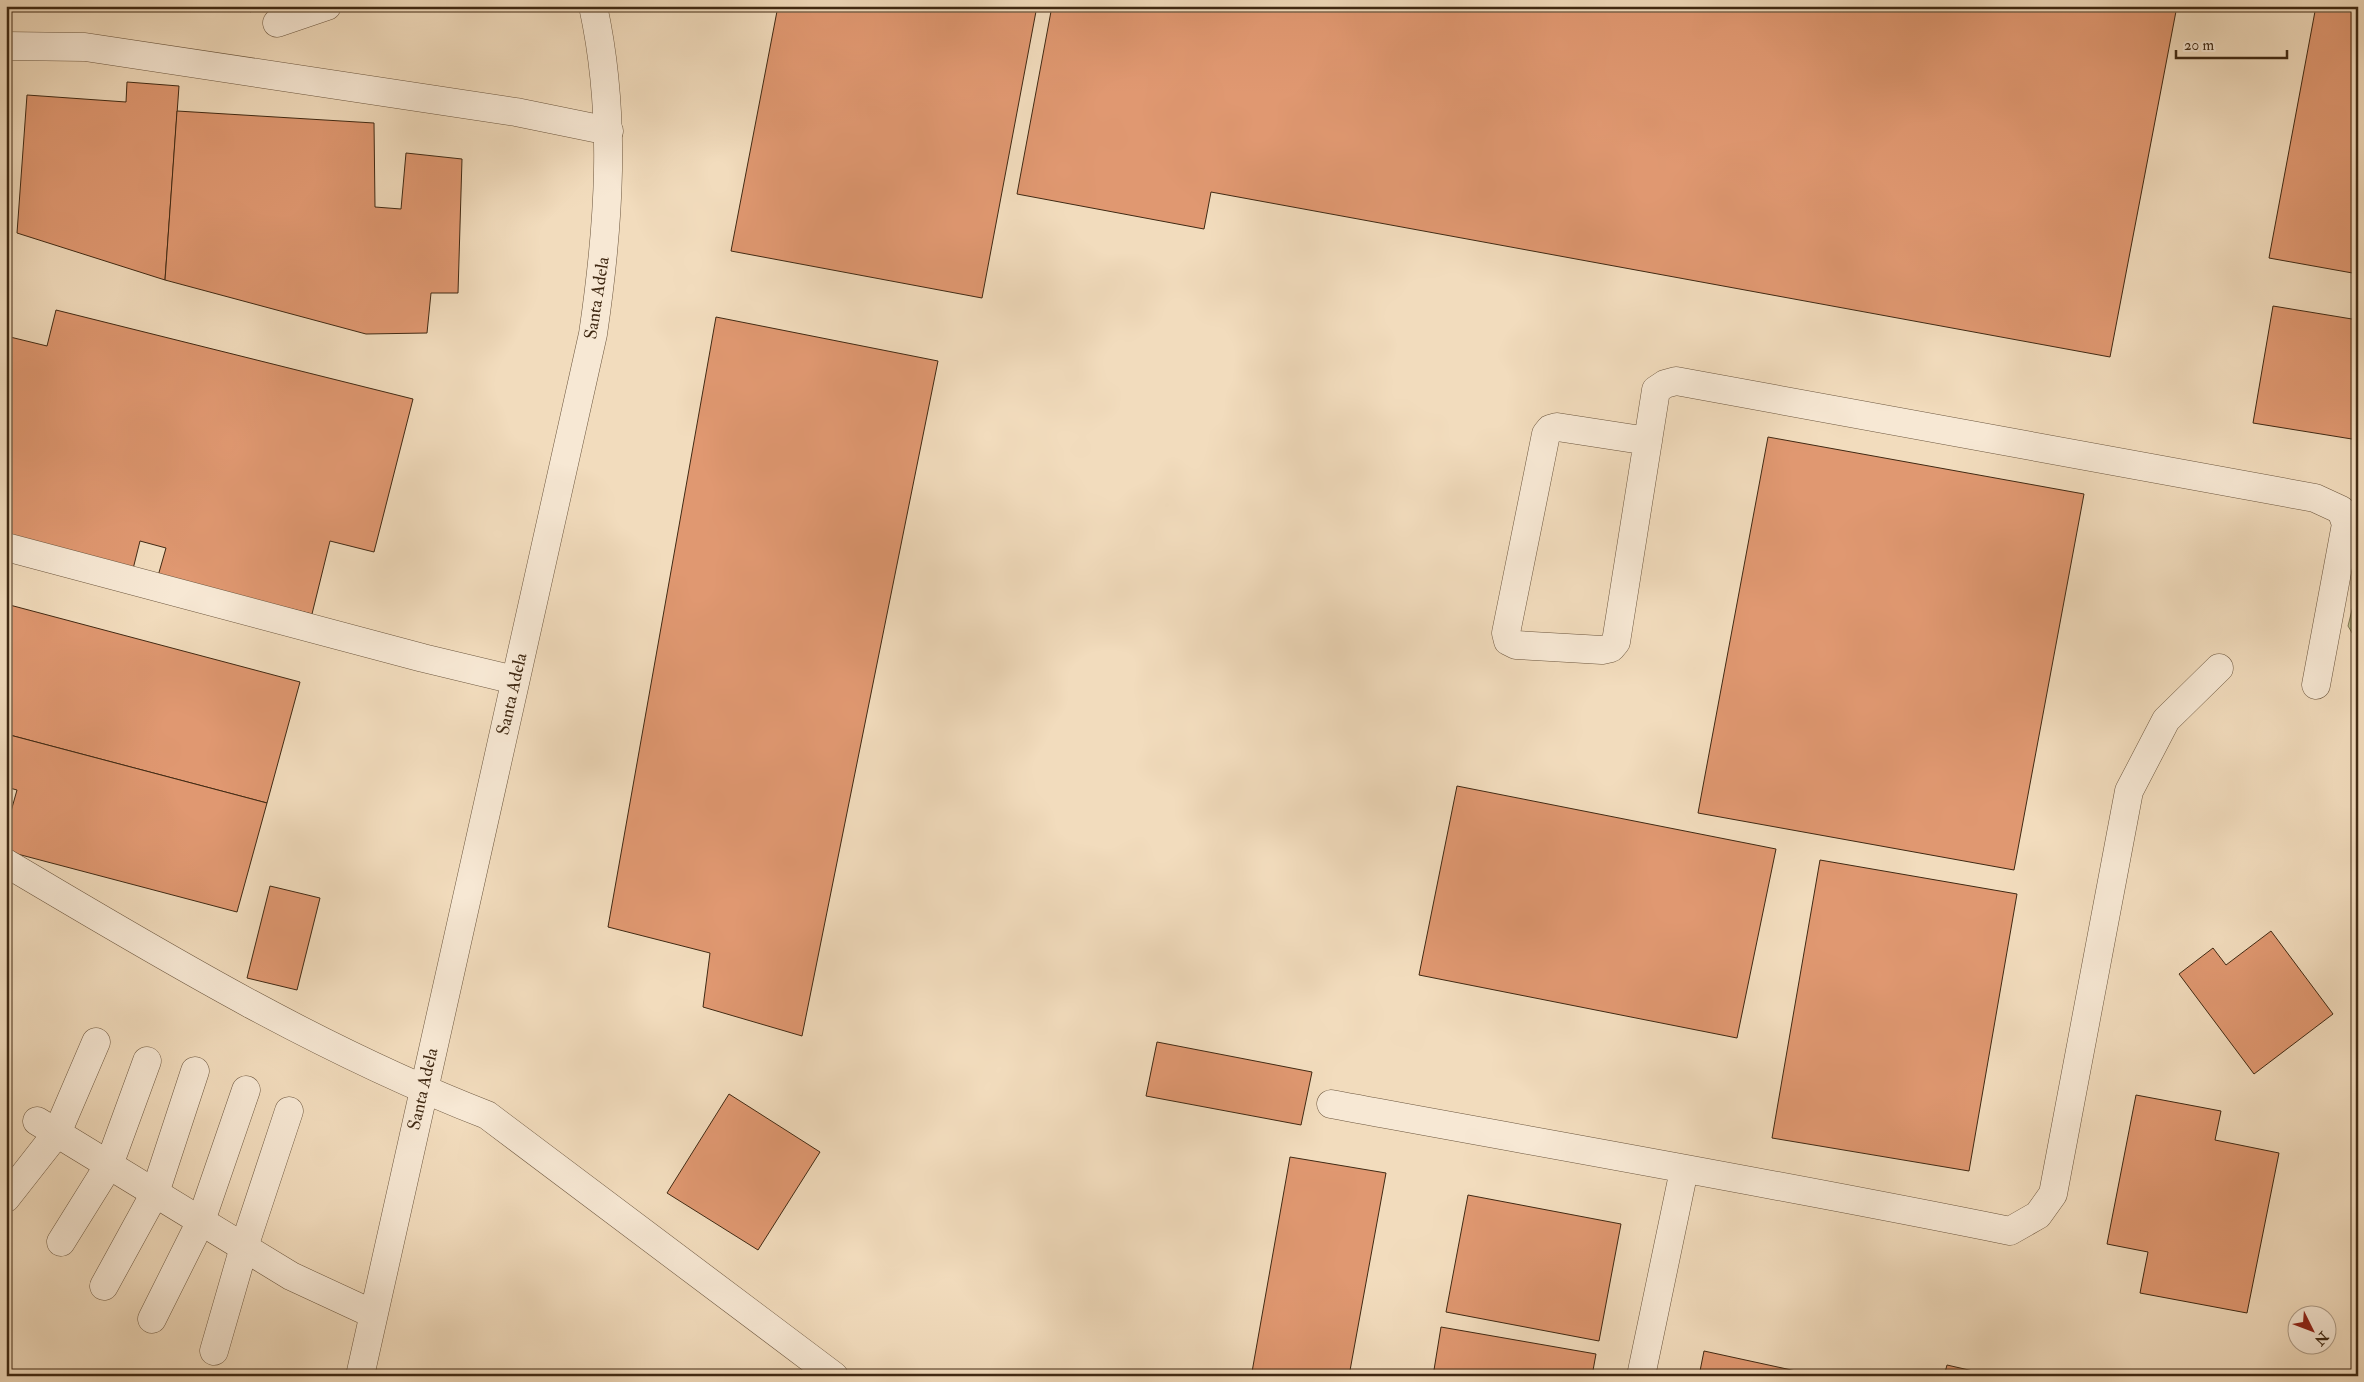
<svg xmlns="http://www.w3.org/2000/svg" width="2364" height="1382" font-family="'IM FELL Double Pica',serif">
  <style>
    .green { fill: #bebf8e; stroke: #7f7450 }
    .building { fill: #e09871; stroke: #402913 }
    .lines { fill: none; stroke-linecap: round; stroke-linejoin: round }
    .minor-casing { stroke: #6c563e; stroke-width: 29 }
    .minor { stroke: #f7e8d4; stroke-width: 28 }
    .labels { text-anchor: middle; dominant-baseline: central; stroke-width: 4; stroke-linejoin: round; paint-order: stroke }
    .street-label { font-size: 18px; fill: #402913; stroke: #f7e8d4 }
  </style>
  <rect width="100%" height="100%" fill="#f2dcbd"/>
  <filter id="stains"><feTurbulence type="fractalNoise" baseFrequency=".004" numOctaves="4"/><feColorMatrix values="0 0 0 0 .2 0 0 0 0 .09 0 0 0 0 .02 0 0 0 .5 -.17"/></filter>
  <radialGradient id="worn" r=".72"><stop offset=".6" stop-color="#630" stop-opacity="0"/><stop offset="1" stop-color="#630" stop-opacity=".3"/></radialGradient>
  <path class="green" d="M2358,586V643L2348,626Z"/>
  <g class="building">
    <path d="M247,6H261L250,12Z"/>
    <path d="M778,6H1037L982,298L731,251Z"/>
    <path d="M1052,6H2177L2110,357L1211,192L1204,229L1017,194Z"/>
    <path d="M2316,6H2358V274L2269,258Z"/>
    <path d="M127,82L179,86L165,280L17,233L27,95L126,102Z"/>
    <path d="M177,111L374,123L375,207L401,209L406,153L462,159L458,293H431L427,333L366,334L165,280Z"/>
    <path d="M2273,306L2358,320V440L2253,423Z"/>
    <path d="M56,310L413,399L374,552L330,541L312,614L158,576L166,548L140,541L133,569L6,537V336L47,346Z"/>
    <path d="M716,317L938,361L802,1036L703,1007L710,953L608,927Z"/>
    <path d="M1768,437L2084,494L2014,870L1698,813Z"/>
    <path d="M6,604L300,682L267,803L6,734Z"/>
    <path d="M6,734L267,803L237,912L6,851V829L17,790L6,787Z"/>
    <path d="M1457,786L1776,849L1737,1038L1419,975Z"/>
    <path d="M1820,860L2017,894L1969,1171L1772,1138Z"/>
    <path d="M270,886L320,898L297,990L247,978Z"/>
    <path d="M2271,931L2333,1014L2254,1074L2179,974L2213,948L2226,965Z"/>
    <path d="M1157,1042L1312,1072L1301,1125L1146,1096Z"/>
    <path d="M729,1094L820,1152L758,1250L667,1193Z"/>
    <path d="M2136,1095L2221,1111L2215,1140L2279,1153L2247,1313L2140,1293L2148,1252L2107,1244Z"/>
    <path d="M1290,1157L1386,1173L1349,1376H1275L1252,1372Z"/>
    <path d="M1468,1195L1621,1224L1599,1341L1446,1312Z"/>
    <path d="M1441,1327L1596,1354L1592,1376H1433Z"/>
    <path d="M1704,1351L1819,1376H1699Z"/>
    <path d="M1947,1365L1995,1376H1944Z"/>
  </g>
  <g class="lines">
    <defs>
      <g id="minor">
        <path d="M277,23L327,6"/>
        <path d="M6,46L85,47L516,112L609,131"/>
        <path d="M1648,441L1557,427L1550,429L1546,434L1506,633L1508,641L1516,645L1602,650L1611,648L1616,642L1656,390L1665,384L1676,381L2315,498L2341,510L2346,524L2316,685"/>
        <path d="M6,547L423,658L515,680"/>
        <path d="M6,863C161,955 319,1050 487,1115L834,1376"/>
        <path d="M1331,1104C1558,1146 1784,1185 2010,1231L2038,1215L2053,1194L2129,791L2166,720L2219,668"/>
        <path d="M37,1121L291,1276L373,1314"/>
        <path d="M6,1198L57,1133L96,1042"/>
        <path d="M61,1242L109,1165L147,1061"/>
        <path d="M104,1286L155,1193L195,1071"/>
        <path d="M152,1319L201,1221L246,1090"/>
        <path d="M214,1351L244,1247L289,1111"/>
        <path d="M360,1376L593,334C609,225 617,116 593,6"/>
        <path d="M1641,1376L1684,1170"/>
      </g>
    </defs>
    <use href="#minor" class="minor-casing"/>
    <use href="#minor" class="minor"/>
  </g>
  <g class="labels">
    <g class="street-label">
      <text transform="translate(597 298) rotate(-81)">Santa Adela</text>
      <text transform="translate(512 694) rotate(-77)">Santa Adela</text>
      <text transform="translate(423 1089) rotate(-77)">Santa Adela</text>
    </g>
  </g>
  <rect width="2364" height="1382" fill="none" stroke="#f2dcbd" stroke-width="25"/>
  <rect x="8" y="8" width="2349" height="1367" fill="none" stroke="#402913" stroke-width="2.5"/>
  <rect x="12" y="12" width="2339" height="1357" fill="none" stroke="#402913"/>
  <g transform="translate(2312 1330) rotate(132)"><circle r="24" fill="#f7e8d4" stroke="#ae9c87"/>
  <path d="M0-4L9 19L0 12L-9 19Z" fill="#8f2418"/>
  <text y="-8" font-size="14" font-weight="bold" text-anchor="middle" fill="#402913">N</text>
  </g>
  <path d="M2176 50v8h111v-8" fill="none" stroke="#402913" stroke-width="2.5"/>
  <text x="2184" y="50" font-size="15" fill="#402913" stroke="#f7e8d4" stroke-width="4" paint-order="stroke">20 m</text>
  <rect width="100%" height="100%" filter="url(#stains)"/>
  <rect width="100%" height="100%" fill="url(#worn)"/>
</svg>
